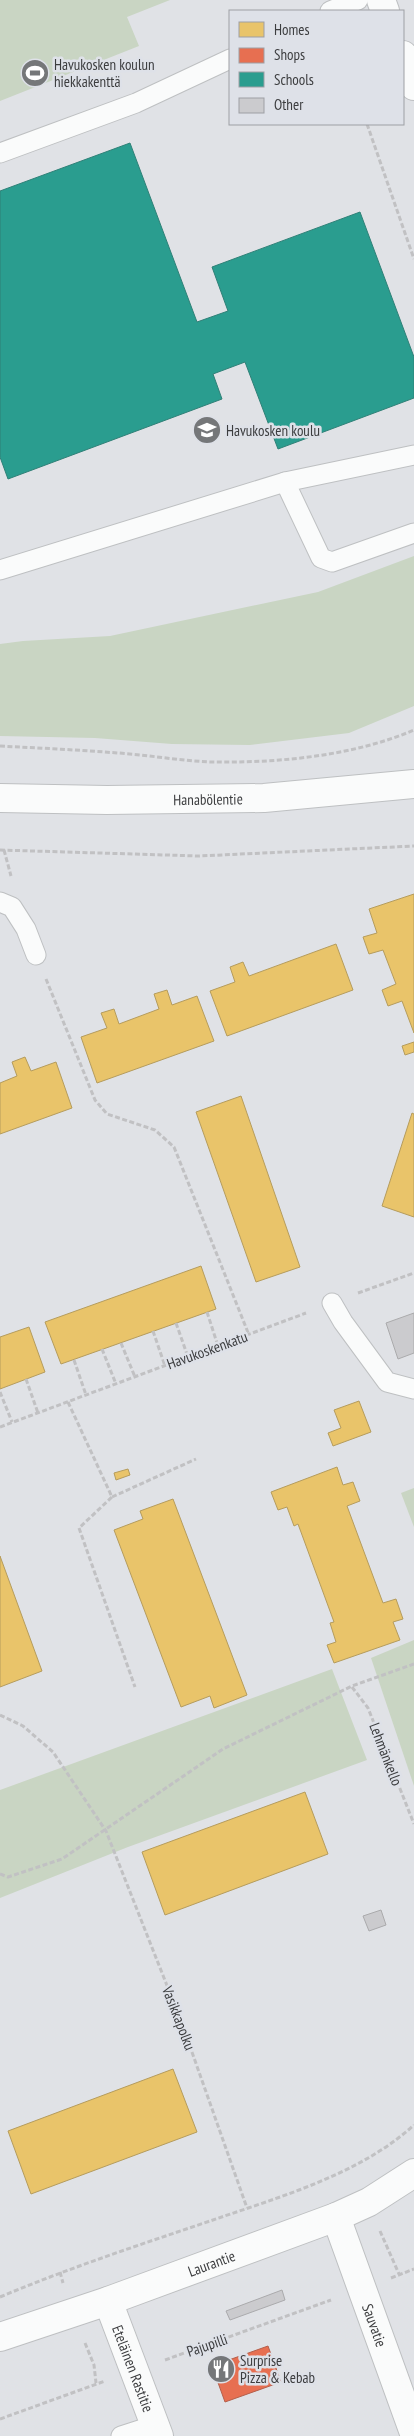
<svg xmlns="http://www.w3.org/2000/svg" width="414" height="2436" font-family="'PT Sans Narrow',sans-serif">
  <style>
    .green { fill: #c9d5c3 }
    .homes { fill: #e9c46a; stroke: #b59c5d }
    .shops { fill: #e76f51; stroke: #b4604c }
    .schools { fill: #2a9d8f; stroke: #2f8077 }
    .building { fill: #cbcbce; stroke: #aaaaac }
    .lines { fill: none; stroke-linecap: round; stroke-linejoin: round }
    .lane-casing { stroke: #bec0c2; stroke-width: 21 }
    .street-casing { stroke: #bec0c2; stroke-width: 30 }
    .secondary-casing { stroke: #bec0c2; stroke-width: 30 }
    .path { stroke: #c1c1c3; stroke-width: 3; stroke-dasharray: 5 2.5; stroke-linecap: butt }
    .lane { stroke: #fafbfb; stroke-width: 19 }
    .street { stroke: #fafbfb; stroke-width: 28 }
    .secondary { stroke: #fafbfb; stroke-width: 28 }
    .labels { text-anchor: middle; dominant-baseline: central; stroke-width: 5; stroke-linejoin: round; paint-order: stroke }
    .poi-label { font-size: 15px; fill: #3c3d3f; stroke: #dee1e8; text-anchor: start }
    .street-label { font-size: 15px; fill: #3c3d3f; stroke: #dee1e8 }
  </style>
  <rect width="100%" height="100%" fill="#e0e2e6"/>
  <g class="green">
    <path d="M0,0H170L127,17L139,46L0,101Z"/>
    <path d="M414,556V706L349,733L250,745L172,744L95,738L0,736V644L23,641L110,636L318,592Z"/>
    <path d="M414,1488V1527L401,1493Z"/>
    <path d="M414,1640V1786L371,1658Z"/>
    <path d="M332,1669L367,1760L128,1847L0,1898V1790Z"/>
  </g>
  <g class="homes">
    <path d="M414,894V1033L402,1001L388,1006L382,990L396,984L383,950L369,954L363,937L377,933L369,909Z"/>
    <path d="M336,944L353,990L227,1036L210,991L235,982L230,967L243,962L249,976Z"/>
    <path d="M167,990L172,1005L197,996L214,1041L97,1083L81,1037L107,1028L101,1013L114,1009L119,1024L159,1009L154,994Z"/>
    <path d="M414,1042V1052L405,1055L402,1046Z"/>
    <path d="M25,1057L31,1071L56,1062L72,1108L0,1134V1083L17,1076L12,1062Z"/>
    <path d="M241,1096L300,1267L256,1282L196,1112Z"/>
    <path d="M412,1113L414,1114V1217L382,1206Z"/>
    <path d="M201,1266L216,1309L61,1364L45,1322Z"/>
    <path d="M29,1327L45,1372L0,1389V1337Z"/>
    <path d="M359,1401L371,1432L333,1446L328,1433L341,1428L334,1410Z"/>
    <path d="M337,1467L343,1485L353,1482L360,1501L347,1506L383,1603L396,1599L403,1619L393,1622L400,1640L334,1663L327,1645L336,1642L330,1623L334,1622L298,1524L294,1526L287,1507L278,1510L271,1492Z"/>
    <path d="M128,1469L130,1475L116,1480L114,1473Z"/>
    <path d="M173,1499L247,1695L214,1708L210,1696L181,1707L114,1530L143,1519L140,1511Z"/>
    <path d="M0,1556L42,1671L0,1687Z"/>
    <path d="M305,1792L328,1854L165,1915L142,1852Z"/>
    <path d="M173,2069L197,2132L31,2194L8,2131Z"/>
  </g>
  <path class="shops" d="M268,2346L281,2382L225,2402L212,2366Z"/>
  <path class="schools" d="M130,143L197,322L228,311L212,267L360,212L414,357V398L278,449L245,362L213,374L222,399L8,479L0,457V191Z"/>
  <g class="building">
    <path d="M414,1313V1353L398,1359L386,1323Z"/>
    <path d="M381,1910L386,1925L369,1931L363,1916Z"/>
    <path d="M282,2290L285,2300L230,2320L226,2311Z"/>
  </g>
  <g class="lines">
    <defs>
      <g id="lane">
        <path d="M330,11L358,0"/>
        <path d="M0,153L136,103L230,59"/>
        <path d="M285,482L321,558L332,562L414,533"/>
        <path d="M0,570L285,482L414,455"/>
        <path d="M0,902L12,907L26,929L36,955"/>
        <path d="M332,1303L343,1322L387,1382L414,1389"/>
        <path d="M121,2436L155,2425"/>
      </g>
      <g id="street">
        <path d="M381,0L385,11"/>
        <path d="M403,55L414,86"/>
        <path id="s1" d="M336,2217L414,2433"/>
        <path id="s2" d="M108,2301L159,2436"/>
      </g>
      <g id="secondary">
        <path id="s3" d="M0,798L107,800L264,798L414,784"/>
        <path id="s4" d="M0,2337L108,2301L336,2217L369,2202L414,2173"/>
      </g>
    </defs>
    <use href="#lane" class="lane-casing"/>
    <use href="#street" class="street-casing"/>
    <use href="#secondary" class="secondary-casing"/>
    <g class="path">
      <path d="M367,124L414,259"/>
      <path d="M0,746C39,748 79,750 118,753C149,755 181,761 212,762C279,763 353,756 414,730"/>
      <path d="M0,850L199,856L414,846"/>
      <path d="M4,850L11,876"/>
      <path d="M46,979L95,1100L107,1114L155,1130L174,1147L249,1335"/>
      <path d="M358,1293L414,1273"/>
      <path d="M207,1312L218,1346"/>
      <path d="M176,1323L188,1357"/>
      <path d="M153,1331L165,1366"/>
      <path d="M121,1343L135,1377"/>
      <path d="M102,1349L116,1384"/>
      <path d="M74,1360L86,1395"/>
      <path d="M26,1379L38,1413"/>
      <path d="M0,1392L12,1422"/>
      <path d="M68,1402L112,1497L79,1528L135,1687"/>
      <path d="M0,1427L306,1313"/>
      <path d="M112,1497L196,1459"/>
      <path d="M352,1687L368,1708L414,1824"/>
      <path d="M0,1715L23,1726L53,1752L106,1831L181,2021L247,2208"/>
      <path d="M0,1874L8,1877L62,1859L223,1749L352,1686L414,1664"/>
      <path d="M380,2231L399,2274"/>
      <path d="M60,2272L63,2283"/>
      <path d="M391,2278L414,2269"/>
      <path d="M0,2297C69,2268 139,2245 210,2221C279,2197 359,2175 414,2125"/>
      <path d="M85,2343L94,2365L96,2383"/>
      <path d="M165,2360L331,2300"/>
      <path d="M0,2419L105,2381"/>
    </g>
    <use href="#lane" class="lane"/>
    <use href="#street" class="street"/>
    <use href="#secondary" class="secondary"/>
  </g>
  <defs>
    <symbol id="stadium-disc" viewBox="-11 -11 22 22"><circle r="9.5" fill="#757779" stroke="#dee1e8"/><path d="M0-5a6.5 5 0 1 0 0 10a6.5 5 0 1 0 0-10ZM-3.5-1.8h7v3.6h-7Z" fill="#fff"/></symbol>
    <symbol id="school-disc" viewBox="-11 -11 22 22"><circle r="9.5" fill="#757779" stroke="#dee1e8"/><path d="M0-5L7-2L0 1L-7-2ZM-4 1L0 2.5L4 1V4Q0 6-4 4Z" fill="#fff"/></symbol>
    <symbol id="restaurant-disc" viewBox="-11 -11 22 22"><circle r="9.5" fill="#757779" stroke="#dee1e8"/><path d="M-5-6h1v4h1v-4h1v4h1v-4h1v5L-1.5 .5V6h-2V.5L-5-1ZM5-6V6H3V1.5H1.5Q1.5-4 5-6Z" fill="#fff"/></symbol>
  </defs>
  <g fill-rule="evenodd">
    <use href="#stadium-disc" x="19" y="57" width="32" height="32"/>
    <use href="#school-disc" x="191" y="414" width="32" height="32"/>
    <use href="#restaurant-disc" x="205" y="2353" width="32" height="32"/>
  </g>
  <g class="labels">
    <g class="poi-label">
      <text x="54" y="64">Havukosken koulun<tspan x="54" dy="17">hiekkakenttä</tspan></text>
      <text x="226" y="430">Havukosken koulu</text>
      <text x="240" y="2360">Surprise<tspan x="240" dy="17">Pizza &amp; Kebab</tspan></text>
    </g>
    <g class="street-label">
      <text stroke="none"><textPath href="#s3" startOffset="208">Hanabölentie</textPath></text>
      <text transform="translate(207 1350) rotate(-20)">Havukoskenkatu</text>
      <text transform="translate(386 1754) rotate(69)">Lehmänkello</text>
      <text transform="translate(179 2018) rotate(69)">Vasikkapolku</text>
      <text stroke="none"><textPath href="#s4" startOffset="224">Laurantie</textPath></text>
      <text stroke="none"><textPath href="#s1" startOffset="115">Sauvatie</textPath></text>
      <text transform="translate(207 2345) rotate(-19)">Pajupilli</text>
      <text stroke="none"><textPath href="#s2" startOffset="72">Eteläinen Rastitie</textPath></text>
    </g>
  </g>
  <rect x="229" y="10" width="175" height="115" fill="#dee1e8" stroke="#9d9fa4"/>
  <rect x="239" y="22" width="25" height="15" fill="#e9c46a" stroke="#9d9fa4"/>
  <text x="274" y="35" font-size="15" fill="#3c3d3f">Homes</text>
  <rect x="239" y="48" width="25" height="15" fill="#e76f51" stroke="#9d9fa4"/>
  <text x="274" y="60" font-size="15" fill="#3c3d3f">Shops</text>
  <rect x="239" y="72" width="25" height="15" fill="#2a9d8f" stroke="#9d9fa4"/>
  <text x="274" y="85" font-size="15" fill="#3c3d3f">Schools</text>
  <rect x="239" y="98" width="25" height="15" fill="#cbcbce" stroke="#9d9fa4"/>
  <text x="274" y="110" font-size="15" fill="#3c3d3f">Other</text>
</svg>
